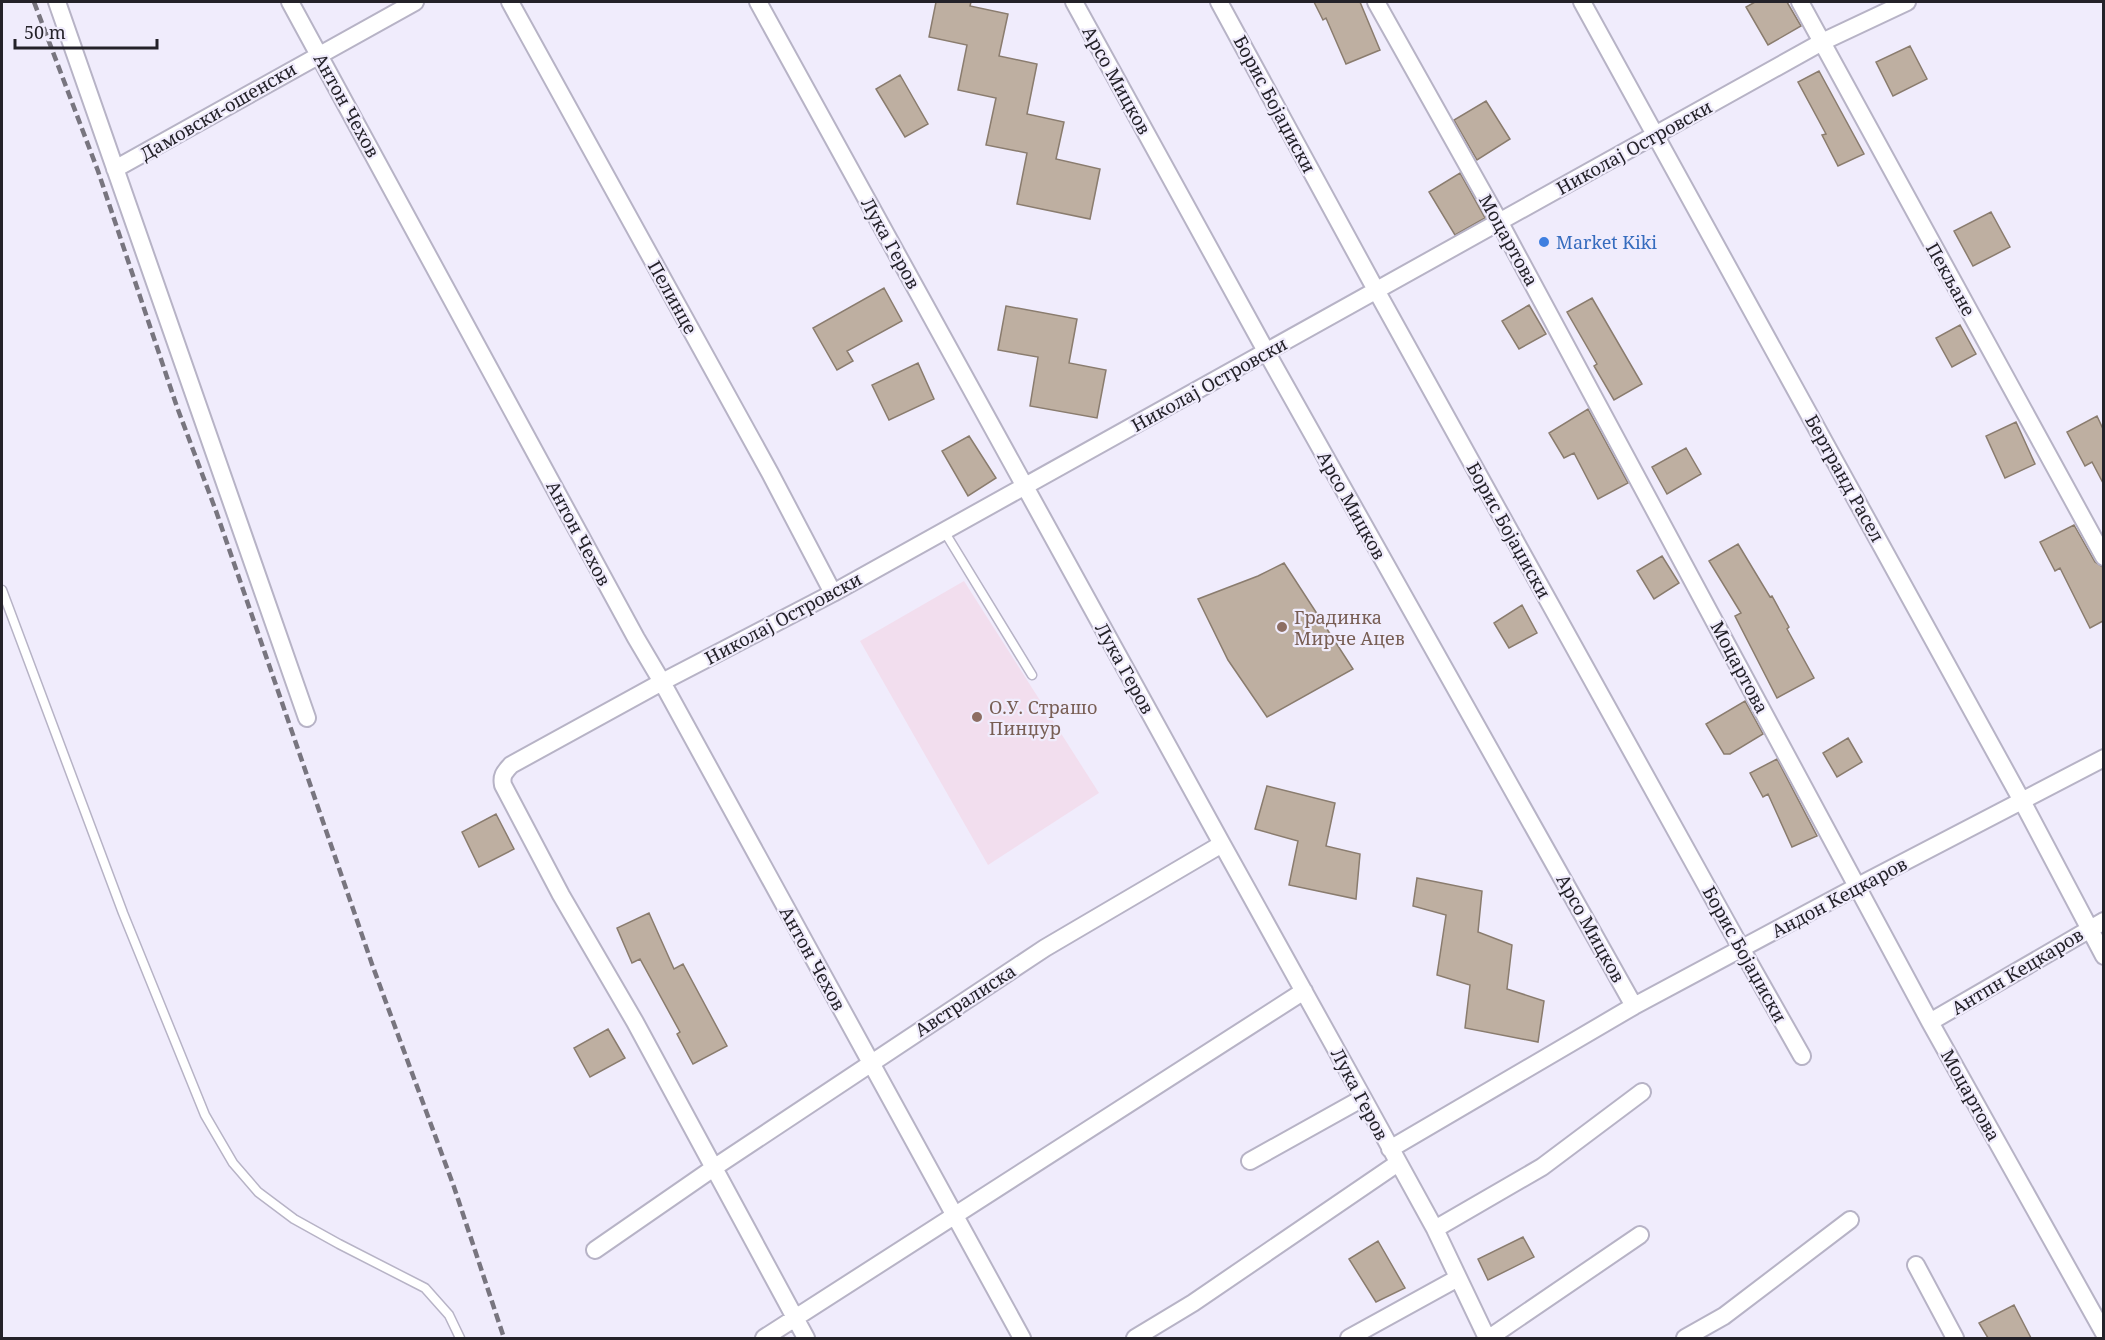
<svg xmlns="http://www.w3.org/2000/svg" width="2105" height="1340" font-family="'Noto Serif',serif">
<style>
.education{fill:#f2deee}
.building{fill:#beafa1;stroke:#8a7c6e;stroke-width:1.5}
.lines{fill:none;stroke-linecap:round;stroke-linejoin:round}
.service-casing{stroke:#b7b3c6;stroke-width:11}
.minor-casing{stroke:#b7b3c6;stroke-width:20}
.service{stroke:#fff;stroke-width:8}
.minor{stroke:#fff;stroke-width:16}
.rail{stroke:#78757f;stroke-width:4.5;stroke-dasharray:9 4.5;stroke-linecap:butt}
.shop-dot{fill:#3f7fe0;stroke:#f0ecfc;stroke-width:2}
.education-dot{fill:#8d6e63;stroke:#f0ecfc;stroke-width:2}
.labels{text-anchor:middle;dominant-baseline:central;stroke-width:4.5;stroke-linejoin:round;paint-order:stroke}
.street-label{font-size:18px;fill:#242229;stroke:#f0ecfc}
.shop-label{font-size:18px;fill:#366cbe;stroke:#f0ecfc;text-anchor:start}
.education-label{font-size:18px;fill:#785e54;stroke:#f0ecfc;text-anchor:start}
</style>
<rect width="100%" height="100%" fill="#f0ecfc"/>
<path class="education" d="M964,581L1099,793L988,865L860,641Z"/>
<path class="building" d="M936,2H971L970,6L1008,14L999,56L1037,64L1027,114L1064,122L1056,159L1100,169L1090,219L1017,204L1027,153L986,145L996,98L958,90L967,45L929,37Z
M1314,2H1360L1380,50L1346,64L1326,18L1323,20Z
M1755,2H1787L1801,26L1768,45L1746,7Z
M1910,46L1927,79L1893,96L1876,62Z
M1819,71L1864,154L1838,166L1822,135L1826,134L1798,82Z
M900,75L928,124L905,137L876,89Z
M1486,101L1510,139L1477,160L1454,120Z
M1460,173L1485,218L1455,235L1429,192Z
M1991,212L2010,247L1973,266L1954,231Z
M884,288L902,321L847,351L853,361L837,370L813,328Z
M1592,298L1642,384L1614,400L1594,366L1597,364L1567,312Z
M1529,305L1546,334L1519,349L1502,321Z
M1006,306L1077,319L1069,363L1106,370L1097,418L1030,406L1038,357L998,350Z
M1960,325L1976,354L1952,367L1936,338Z
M918,363L934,399L889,420L872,385Z
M1588,409L1628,483L1598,499L1574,453L1564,458L1549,433Z
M2097,416L2103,429V483L2092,462L2085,466L2067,432Z
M2016,422L2035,464L2005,478L1986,436Z
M969,436L996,478L968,496L942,451Z
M1686,448L1701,474L1667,494L1652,467Z
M2074,525L2095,562L2103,567V621L2090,628L2060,568L2055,571L2040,542Z
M1738,544L1770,597L1772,596L1789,627L1787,629L1814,678L1777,698L1735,616L1741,613L1709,561Z
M1662,556L1679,583L1654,599L1637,571Z
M1284,563L1353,669L1267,717L1228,660L1198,599L1258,576Z
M1522,605L1537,633L1509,648L1494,623Z
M1745,701L1763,734L1730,754H1724L1706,724Z
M1848,738L1862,762L1837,777L1823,753Z
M1777,759L1817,836L1792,847L1768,794L1763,797L1750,773Z
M1267,786L1335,803L1326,846L1360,854L1356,899L1289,885L1298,841L1255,829Z
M496,814L514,849L479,867L462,832Z
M1417,878L1482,891L1478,932L1512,945L1507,989L1544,1001L1538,1042L1465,1028L1470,985L1437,975L1446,915L1413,906Z
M649,913L674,969L683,964L727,1046L693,1064L677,1034L680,1032L640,959L632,963L617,928Z
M608,1029L625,1058L590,1077L574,1048Z
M1523,1237L1534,1257L1488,1280L1478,1259Z
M1378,1241L1405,1288L1376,1302L1349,1259Z
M2014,1305L2031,1338H1988L1979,1323Z"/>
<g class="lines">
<g class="service-casing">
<path id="service" d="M944,531L1032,675
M2,590L123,913L205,1115L233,1163L258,1192L294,1219L339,1244L425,1288L449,1315L460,1338"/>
</g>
<g class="minor-casing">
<path id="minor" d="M57,2L307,718
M290,2L636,638L662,682L1022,1338
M510,2L770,473L833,593
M758,2L1222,844L1363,1098L1435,1229L1487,1338
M1074,2L1267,353L1634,1006
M1219,2L1376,290L1742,950L1802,1056
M1376,2L1500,223L1930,1022L2104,1333
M1582,2L2022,801L2104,956
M1800,2L2104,557
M115,169L415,2
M1930,1022L2104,921
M1390,1149L1634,1006L1858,886L2104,758
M1250,1161L1363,1098
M1435,1229L1542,1167L1642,1092
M595,1250L715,1167L1045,948L1222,844
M1916,1265L1955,1338
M764,1338L1304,991
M806,1338L635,1022L561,895L503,785C501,775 505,772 511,765L662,682L833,593L1822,42L1907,2
M1135,1338L1193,1303L1398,1163
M1349,1338L1458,1278
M1489,1338L1640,1235
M1685,1338L1724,1316L1850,1220"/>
</g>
<use href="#service" class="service"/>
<use href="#minor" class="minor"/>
<path class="rail" d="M34,2L98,171L177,407L216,511L373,967L454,1187L504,1338"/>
</g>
<circle class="shop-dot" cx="1544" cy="242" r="6"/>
<g class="education-dot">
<circle cx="1282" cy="627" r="6"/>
<circle cx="977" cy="717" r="6"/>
</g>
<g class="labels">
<g class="street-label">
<text transform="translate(1117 80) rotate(61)">Арсо Мицков</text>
<text transform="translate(1275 104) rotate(62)">Борис Бојаџиски</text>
<text transform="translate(347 105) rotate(61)">Антон Чехов</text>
<text transform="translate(218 111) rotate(-30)">Дамовски-ошенски</text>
<text transform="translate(1634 147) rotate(-29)">Николај Островски</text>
<text transform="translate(1509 240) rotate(61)">Моцартова</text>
<text transform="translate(891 243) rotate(61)">Лука Геров</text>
<text transform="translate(1951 279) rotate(61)">Пекљане</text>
<text transform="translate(673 297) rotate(61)">Пелинце</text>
<text transform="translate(1209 384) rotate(-29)">Николај Островски</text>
<text transform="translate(1845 478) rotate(61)">Бертранд Расел</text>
<text transform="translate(1352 505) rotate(61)">Арсо Мицков</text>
<text transform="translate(1509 530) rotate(61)">Борис Бојаџиски</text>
<text transform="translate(579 533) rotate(62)">Антон Чехов</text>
<text transform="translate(783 618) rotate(-28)">Николај Островски</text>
<text transform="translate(1740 667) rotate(62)">Моцартова</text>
<text transform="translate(1125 668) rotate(61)">Лука Геров</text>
<text transform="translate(1839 897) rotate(-28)">Андон Кецкаров</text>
<text transform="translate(1591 928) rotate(61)">Арсо Мицков</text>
<text transform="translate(1745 954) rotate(61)">Борис Бојаџиски</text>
<text transform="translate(813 958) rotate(61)">Антон Чехов</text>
<text transform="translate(2017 971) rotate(-31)">Антпн Кецкаров</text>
<text transform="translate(965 1000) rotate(-33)">Австралиска</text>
<text transform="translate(1360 1094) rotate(62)">Лука Геров</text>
<text transform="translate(1971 1095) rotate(61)">Моцартова</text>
</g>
<g class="shop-label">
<text x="1556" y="242">Market Kiki</text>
</g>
<g class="education-label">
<text x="1294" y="617">Градинка<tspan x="1294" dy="21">Мирче Ацев</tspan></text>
<text x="989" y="707">О.У. Страшо<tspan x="989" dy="21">Пинџур</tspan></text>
</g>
</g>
<rect width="2105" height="1340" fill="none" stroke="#242229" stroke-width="6"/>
<path d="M15 39v9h142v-9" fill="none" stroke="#242229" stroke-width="3"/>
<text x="24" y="39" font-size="18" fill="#242229" stroke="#f0ecfc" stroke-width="4.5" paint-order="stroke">50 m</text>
</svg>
